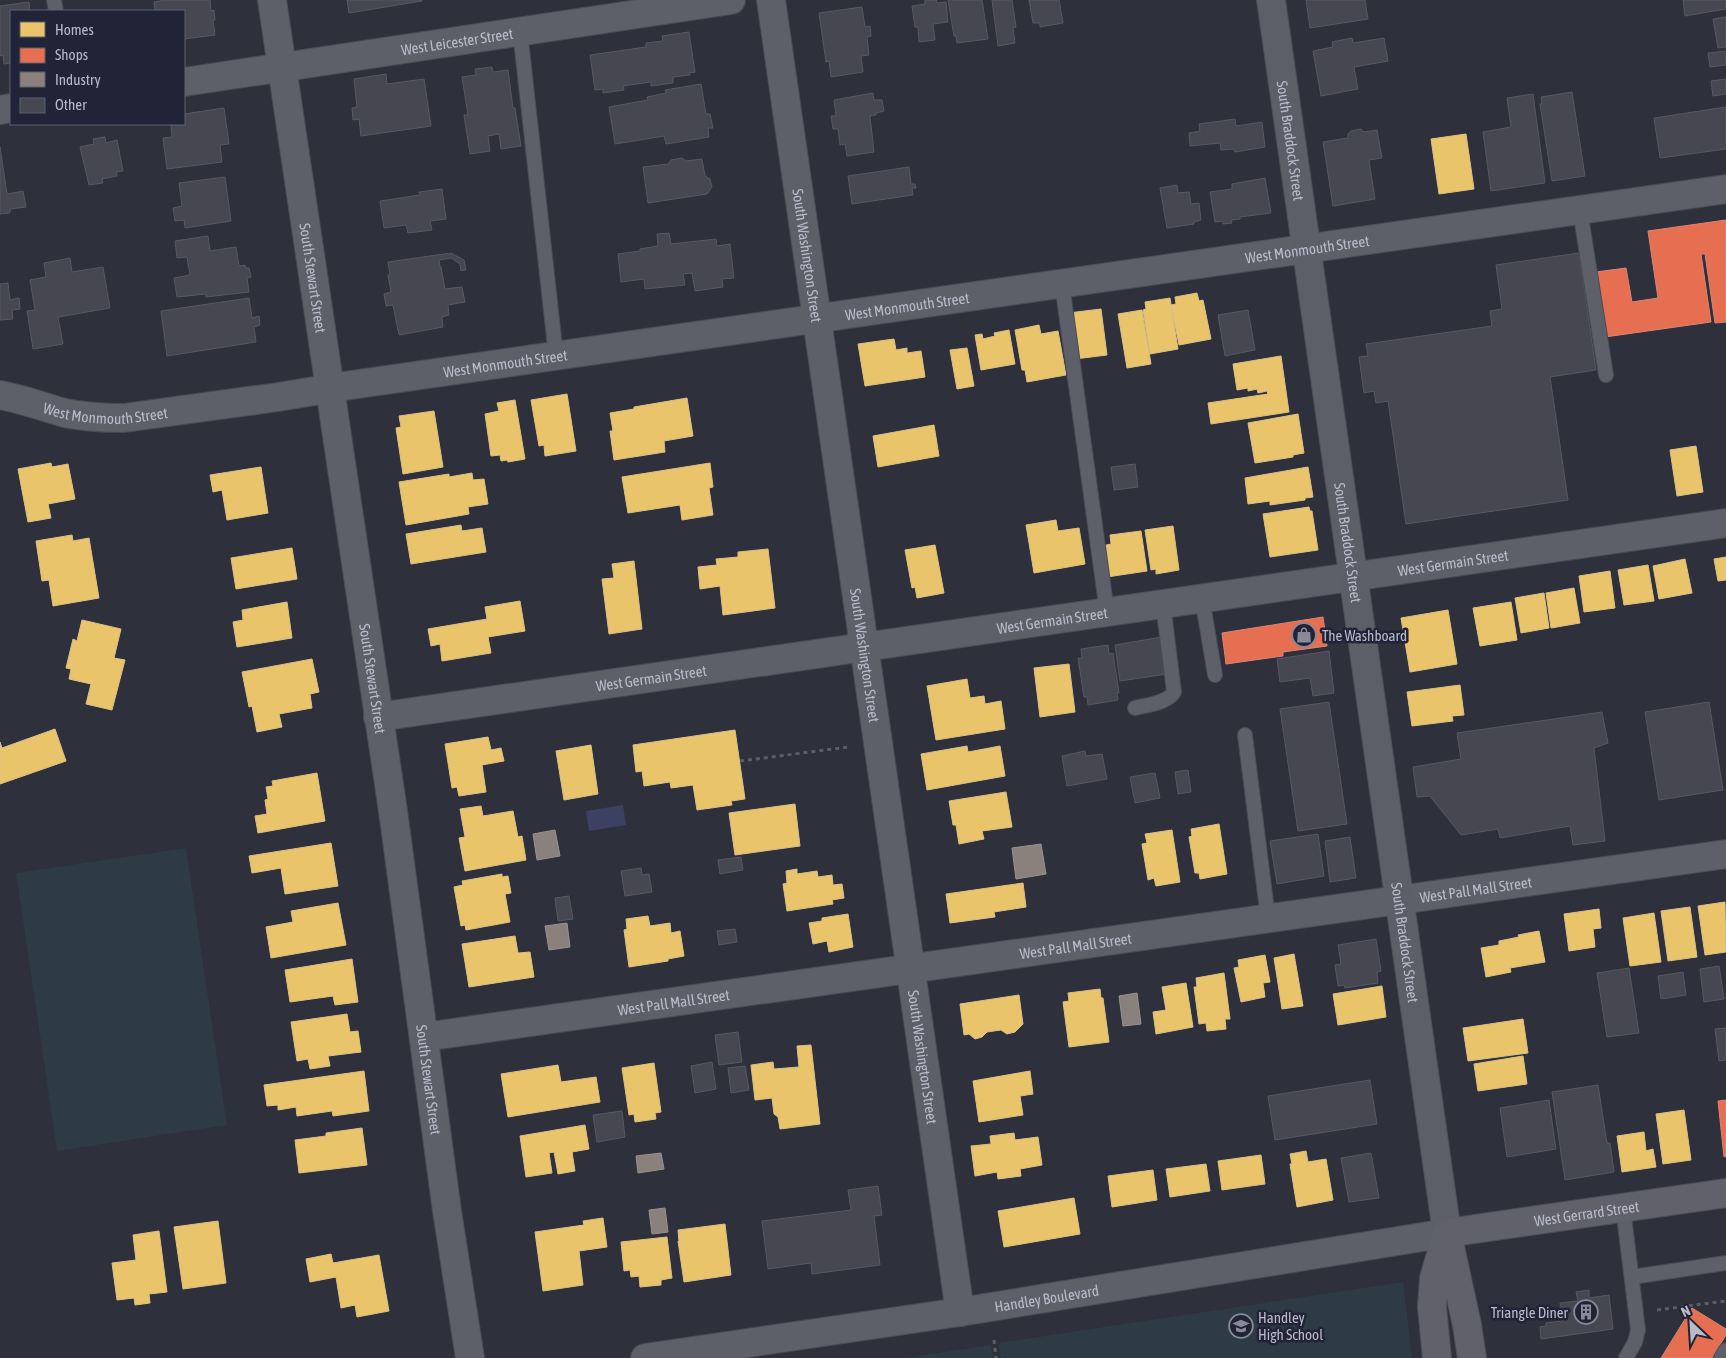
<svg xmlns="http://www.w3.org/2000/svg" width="1726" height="1358" font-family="'Asap Condensed',sans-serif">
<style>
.green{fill:#2e3a44}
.water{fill:#3c4063}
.homes{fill:#e9c46a;stroke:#dbc187}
.shops{fill:#e76f51;stroke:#d98676}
.industry{fill:#8a817c;stroke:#989294}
.building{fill:#464751;stroke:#565863}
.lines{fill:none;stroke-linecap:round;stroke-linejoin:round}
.service-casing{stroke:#4a4c54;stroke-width:16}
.minor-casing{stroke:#4a4c54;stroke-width:30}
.tertiary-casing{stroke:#4a4c54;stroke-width:30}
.secondary-casing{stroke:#4a4c54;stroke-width:30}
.primary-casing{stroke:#4c4d58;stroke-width:30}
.path{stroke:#5b5e66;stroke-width:3;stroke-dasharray:4 4;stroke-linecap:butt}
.service{stroke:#5e6069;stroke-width:14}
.minor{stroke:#5e6069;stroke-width:28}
.tertiary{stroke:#5e6069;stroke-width:28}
.secondary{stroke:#5c5e68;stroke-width:28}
.primary{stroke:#60616b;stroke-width:28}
.labels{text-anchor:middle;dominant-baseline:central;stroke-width:5;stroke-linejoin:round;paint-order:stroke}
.street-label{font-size:15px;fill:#b9bbcb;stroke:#212436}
.poi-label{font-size:15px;fill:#b9bbcb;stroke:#212436;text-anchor:start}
</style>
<rect width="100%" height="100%" fill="#2e303b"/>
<path class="green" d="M186,848L227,1125L57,1151L16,873Z
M1403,1282L1412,1358H1001L998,1343Z
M991,1345L993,1358H904Z"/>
<path class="water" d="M623,805L626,825L589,831L586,811Z"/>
<path class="homes" d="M1466,134L1474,189L1439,194L1431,139Z
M1197,293L1199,301L1203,300L1211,339L1179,345L1171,305L1176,304L1175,297Z
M1170,298L1178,349L1150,354L1143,310L1146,309L1145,302Z
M1101,309L1107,355L1075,359L1068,313Z
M1142,310L1151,364L1127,368L1118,314Z
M1039,325L1041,334L1058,331L1066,375L1027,382L1025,370H1022L1015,330Z
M1009,330L1015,364L981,370L975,335L982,334L983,339L995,336L994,333Z
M894,339L896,350L907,348V353L921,351L925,377L865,386L858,344Z
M967,348L974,386L957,389L950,350Z
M1281,356L1289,412L1211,424L1208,403L1268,394L1267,391L1258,393L1257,389L1248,391V388L1237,390L1233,364Z
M567,394L576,451L545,456L544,445L539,446L531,400Z
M687,398L693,436L664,441L665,452L614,460L610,431H613L610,413L634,409V407Z
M515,400L525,459L508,462L507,460L501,461L500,455L491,456L485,414L499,411L497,403Z
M434,411L443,467L403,474L396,428L401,427L399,416Z
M1298,414L1304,453L1293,455V457L1255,463L1248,423Z
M934,425L939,456L878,467L873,436Z
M1696,446L1703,492L1677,496L1670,450Z
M51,463L52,467L68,464L75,499L48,504L51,518L28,522L18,469Z
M710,463L713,487L709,488L713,515L682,520L680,505L628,513L622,477Z
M261,467L268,513L227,520L222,490L213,492L210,475Z
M1308,467L1313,497L1305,498V500L1270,505V501L1248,504L1245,478Z
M472,473L473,480L484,479L488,504L468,507L469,514L406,525L399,482L449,474V477Z
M1309,507L1310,511H1312L1318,550L1270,557L1263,514Z
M1056,520L1058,531L1079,528L1085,564L1034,573L1026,525Z
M461,525L462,531L482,528L486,552L411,564L406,534Z
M1173,526L1179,570L1156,574V569L1151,570L1145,530Z
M1141,531L1147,571L1107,577L1102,546L1111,544L1110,535Z
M72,535L73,541L89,538L99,598L53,606L49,580L42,581L36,541Z
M935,545L944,593L917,598L915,587L912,588L905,550Z
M292,548L297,579L236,589L231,558Z
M768,549L775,608L723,615L720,586L700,589L698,567L717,565L716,559L738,557V552Z
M1726,557V580L1718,581L1714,559Z
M1685,559L1692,593L1659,599L1653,566Z
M634,561L642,629L609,634L602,579L614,578L612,564Z
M1648,565L1654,601L1624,605L1618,570Z
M1610,571L1615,608L1584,612L1579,576Z
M1574,588L1580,623L1551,628L1546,593Z
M1544,593L1549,628L1521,633L1515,598Z
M520,601L525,631L488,637L491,653L442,661L440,644L431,646L428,629L487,619L485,607Z
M287,602L292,638L237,647L233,622L243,620L242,610Z
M1511,602L1517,640L1480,646L1473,608Z
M1448,610L1457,664L1410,672L1401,618Z
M82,620L121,629L114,658L125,660L112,710L86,704L91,684L69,679L71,669L66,668L73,639L77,641Z
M312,659L319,692L310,694L312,708L279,714L282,727L257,732L252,706L249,707L242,672Z
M1069,664L1075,712L1040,717L1034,668Z
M967,679L970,698L984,696L985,704L1001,701L1005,729L936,740L927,686Z
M1460,685L1464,715L1452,716L1453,721L1412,726L1407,692Z
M55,729L66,761L0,784V742L2,748Z
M735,730L745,799L731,801L732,805L697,810L693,785L671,788L670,782L644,786L642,771L636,772L633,745Z
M488,737L491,750L501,748L504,761L482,765L486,792L459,796L457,787L452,788L445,744Z
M591,745L598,794L564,800L556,751Z
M967,746L968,752L1000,746L1005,776L927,790L921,754Z
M317,773L325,821L258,833L255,816L267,814L265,800L268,799L266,787L273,786L272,781Z
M1006,792L1012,827L982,831L984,839L959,844L956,825H953L949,801Z
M795,804L800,846L735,855L729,813Z
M481,806L483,816L513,811L518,837L522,836L526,860L465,871L459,838L465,837L460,809Z
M1219,824L1227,874L1200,879L1199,873H1195L1189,837L1192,836L1191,829Z
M1172,830L1180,882L1156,886L1154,878L1148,880L1142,844L1147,843L1145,834Z
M331,843L338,886L285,894L281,868L252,873L249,856Z
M797,869V874L817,871L818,877L832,875L833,885L842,884L844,898L832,900L833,904L787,911L783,884L787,883L786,871Z
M502,874V877L508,876L511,893L505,894L510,922L466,930L465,925L461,926L454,887L463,885L462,881Z
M1023,883L1026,907L994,912L995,917L950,923L946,894Z
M1725,902L1726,952L1705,955L1698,906Z
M338,903L346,945L271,958L266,927L293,922L291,911Z
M1690,907L1697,957L1668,961L1661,911Z
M1599,909L1601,928L1593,929L1595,947L1569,951L1564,914Z
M1654,913L1661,962L1630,966L1623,918Z
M848,914L853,947L829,952L827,941L813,944L809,923L822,921V918Z
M648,916L650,926L670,923L671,933L680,931L684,956L668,959V961L629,967L624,930L627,929L626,919Z
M1539,931L1545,962L1510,968L1511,972L1486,977L1481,948L1499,945V941L1519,937L1518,935Z
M515,936L518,953L530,952L534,977L469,987L462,944Z
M1294,954L1303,1006L1282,1009L1274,958Z
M1265,955L1270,982L1263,983L1265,997L1241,1002L1234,968L1239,967L1238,960Z
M352,959L358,1002L335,1005L333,996L290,1002L285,970Z
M1224,973L1230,1019H1225L1226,1029L1207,1031L1206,1023L1199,1024L1194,987H1197L1196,978Z
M1186,983L1193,1027L1156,1034L1153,1012L1166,1010L1162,987Z
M1382,986L1386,1017L1338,1025L1333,994Z
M1100,989L1101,998H1103L1109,1042L1069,1047L1063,1002L1069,1001L1068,993Z
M1019,995L1023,1024L1015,1032L1007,1034L1001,1030L987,1032L982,1037L975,1039L969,1034L964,1035L960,1004Z
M347,1014L350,1032L358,1031L361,1052L328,1056L330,1066L310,1069L308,1059L297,1061L291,1022Z
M1523,1019L1528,1053L1468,1061L1463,1028Z
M811,1045L820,1124L780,1129L778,1117L774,1114L772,1098L755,1100L751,1065L773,1062L774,1069L799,1067L797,1046Z
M1523,1056L1527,1084L1478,1091L1474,1064Z
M654,1063L661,1112L655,1113L656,1119L635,1122L634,1114L629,1115L622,1068Z
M558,1065L561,1082L596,1077L600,1102L508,1117L501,1074Z
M364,1071L369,1111L333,1116L332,1111L297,1116L296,1107L278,1110V1105L267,1106L264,1085Z
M1030,1071L1033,1094L1020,1096L1023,1115L979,1122L973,1081Z
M1684,1110L1691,1160L1663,1164L1656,1114Z
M585,1125L589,1149L572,1152L575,1171L558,1174L554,1152L549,1153L552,1173L526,1177L520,1136Z
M362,1128L367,1165L299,1173L295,1140L326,1136V1133Z
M1644,1132L1646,1151L1653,1149L1656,1167L1622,1172L1617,1136Z
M1014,1133L1015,1140L1038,1137L1042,1165L1020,1169L1021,1176L998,1179L997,1172L975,1176L971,1146L991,1144L990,1136Z
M1306,1151L1308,1162L1326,1159L1333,1200L1297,1207L1290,1164H1292L1290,1154Z
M1261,1155L1265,1184L1222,1190L1218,1161Z
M1206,1164L1210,1191L1170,1197L1166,1169Z
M1153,1170L1157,1200L1112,1207L1108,1176Z
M1074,1198L1080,1234L1004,1247L998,1211Z
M603,1218L607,1247L579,1251L583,1285L543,1291L535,1232L584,1225L583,1221Z
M218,1221L226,1283L183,1289L174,1227Z
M725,1224L731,1275L684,1282L678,1241L679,1242L678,1230Z
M159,1231L167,1292L149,1294L150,1303L135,1305L134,1298L117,1300L112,1263L136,1260L133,1235Z
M667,1237L672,1278L661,1280V1285L640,1287L639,1276L631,1277L630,1270L624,1271L621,1242Z
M331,1254L333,1263L379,1255L389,1311L357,1317L355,1305L341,1308L336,1277L310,1282L306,1259Z"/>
<path class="shops" d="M1726,220V322L1715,323L1705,254H1701L1711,322L1605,337L1596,272L1626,268L1632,302L1658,298L1648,231Z
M1323,617L1327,646L1283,652V656L1226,664L1222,633Z
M1726,1100V1156L1724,1157L1718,1101Z
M1692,1308L1726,1329V1335L1712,1358H1661Z"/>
<path class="industry" d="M555,830L560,856L537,860L533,834Z
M1041,844L1046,874L1016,879L1012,848Z
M567,923L570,947L549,950L545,926Z
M1137,993L1141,1024L1123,1026L1119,996Z
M661,1153L664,1169L638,1173L636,1156Z
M665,1208L668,1232L652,1234L649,1210Z"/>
<path class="building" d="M166,0H210L211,11L214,10L215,20H213L215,35L184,39V11H155L154,2Z
M347,0H422V1L349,13Z
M925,0H936L937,3L946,2L948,22L933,24L935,40L919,42L918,27H915L912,6L925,4Z
M948,0H982L988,39L957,43L956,36H954Z
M992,0H1012L1016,27L1013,28L1015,43L998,46Z
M1029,0H1059L1063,23L1040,27V23H1033Z
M1306,0H1365L1368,19L1310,28Z
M1683,0H1726V9L1685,16Z
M29,2L30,11H11V63L4,64L3,55L0,56V6Z
M862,7L865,27L870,26L871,36L867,37L869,55L861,56L863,72L831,77L829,61L826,62L819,13Z
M1726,17V47L1718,48L1713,19Z
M689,32L695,72L689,73L690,75L673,77V83L651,86V82L623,86L624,90L603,93V89L595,90L590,55L646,47V43L663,41L662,36Z
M1352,38L1353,43L1384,38L1388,61L1354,67L1358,89L1321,96L1313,51L1333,47L1332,42Z
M1726,51V65L1710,67L1708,53Z
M492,67L493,72L508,70L513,108H515L521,146L501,149L499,134L488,136L490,151L470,154L464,115H468L462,77L476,75L475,69Z
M386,74L387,84L424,79L431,126L361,136L359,119L353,120L352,108L357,107L354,79Z
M1726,79V94L1713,96L1711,81Z
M701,84L706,114H710L713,128H708L709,137L666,144L664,136L615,144L609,107L648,100L647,97L666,93L665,90Z
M1572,92L1585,176L1552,181L1540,104H1542L1541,97Z
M873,93L874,100H882L884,111L876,113V115L870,116L874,152L847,156L845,144L840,145L838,129H833L831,116H836L834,100Z
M1533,94L1545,183L1491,191L1483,132L1511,127L1507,98Z
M1726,107V149L1660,158L1654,118Z
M224,108L229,144L220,145L222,162L167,169L163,138L172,137L171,124H184V114Z
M1235,119L1236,126L1262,122L1265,147L1235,152L1234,149L1221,150L1220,143L1190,146L1189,133L1200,131L1199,124Z
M1361,129L1364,132L1377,130L1382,158L1369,160L1375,199L1333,206L1323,142L1348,138V134L1351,131Z
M105,137L106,143L117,140L123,171L116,172L117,176L102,179L103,183L89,185L80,147L94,144L93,139Z
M0,147L7,194L23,191L26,207L10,209V213L0,214Z
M682,158L686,161L702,159L705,176L710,179L712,187L707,194L648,203L643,167L668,164L671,160Z
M909,167L911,184H915L916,188H912L913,195L852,204L848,176Z
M225,177L231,221L185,228L184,220L175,221L173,208L182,206L179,183Z
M1265,178L1271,213L1240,217V219L1231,220L1232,223L1223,224V221L1215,222L1210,192L1232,189V184Z
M1177,185L1178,193L1189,192L1191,204L1199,203L1201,220L1194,222V224L1167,228L1160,188Z
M442,189L446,219L430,221L432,230L408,233L406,225L384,228L380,201L420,195L419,192Z
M669,233L671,244L716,239L717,246L730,244L734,278L722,279L723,287L695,291L692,273L683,274L685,285L645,289L644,279L621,282L618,254L640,251V249L658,246L657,234Z
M208,236L210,251L236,247L239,266L245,265V268H249L251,277L247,278L249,292L206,297V294L177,297L174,278L190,275L187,257L177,258L175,241Z
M451,253L464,260L466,270L461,271L460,264L451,258L439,260L440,267H441L445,289L462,287L465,302L448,305L449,315L442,317L443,327L399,335L393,305L386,306L384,294L391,292L388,275H390L388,262Z
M1579,253L1596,370L1550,377L1568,500L1406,524L1388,401L1376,403L1374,391L1364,393L1359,357L1368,356L1366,344L1492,326L1490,311L1502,309L1496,265Z
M70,258L72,272L103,267L110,308L58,317L63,344L33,349L27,311L35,310L30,280L46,277L44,263Z
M8,283L10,300L19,298L20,309L12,310L13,319L0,320V284Z
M249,298L252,318L259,316L260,325L254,327L256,342L167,356L161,311Z
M1248,310L1255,350L1225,356L1218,315Z
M1135,464L1138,487L1114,490L1111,467Z
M1162,637L1167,674L1120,681L1115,645Z
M1108,645L1109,654L1113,653L1119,693H1117L1118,700L1088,705L1087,697H1084L1078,658H1082L1081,649Z
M1329,651L1334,693L1313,696L1310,678L1280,682L1277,659Z
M1329,702L1347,824L1298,831L1280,709Z
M1709,702L1723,790L1659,800L1645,712Z
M1602,712L1608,743L1594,748L1605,841L1573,845L1570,826L1500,838L1498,829L1461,835L1430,796L1417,797L1413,767L1461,759L1457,733Z
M1085,751L1086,756L1102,754L1107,779L1067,786L1062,756Z
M1188,770L1191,792L1178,794L1175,772Z
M1155,773L1160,798L1135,803L1130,777Z
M1318,834L1324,876L1277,884L1270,841Z
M1350,837L1356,878L1330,882L1325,841Z
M741,857L743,870L720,874L718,860Z
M641,868L642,875L649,874L652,892L625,896L621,871Z
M569,896L573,919L558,921L555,898Z
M735,929L737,942L719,945L717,931Z
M1376,939L1381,971L1377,972L1378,983L1345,988L1344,985L1338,986L1335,965L1341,964L1338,945Z
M1719,966L1724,999L1704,1002L1700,969Z
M1629,968L1639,1033L1607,1037L1597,973Z
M1683,972L1686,995L1661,999L1658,976Z
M1726,1028V1060L1719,1061L1715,1029Z
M738,1032L742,1062L719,1065L715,1035Z
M712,1062L716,1089L695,1093L691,1066Z
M745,1066L749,1090L731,1093L728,1068Z
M1370,1080L1377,1124L1275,1140L1268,1096Z
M1598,1085L1607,1143H1610L1614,1172L1565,1180L1552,1092Z
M1549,1100L1556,1149L1507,1157L1500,1108Z
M622,1111L625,1137L597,1142L593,1115Z
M1371,1153L1379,1198L1349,1202L1341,1158Z
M878,1186L882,1215L874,1216L880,1265L812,1274L811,1263L768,1269L762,1221L851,1210L848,1190Z
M1589,1290V1298L1609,1295L1613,1329L1541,1339L1540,1327L1546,1326V1323L1562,1321L1560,1303L1578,1301L1576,1292Z"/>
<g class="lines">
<g class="service-casing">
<path id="service" d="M54,0L56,11
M520,31L556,356
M1580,210L1606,375
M1062,284L1107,612
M1202,598L1215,675
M1135,708C1146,705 1168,703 1174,692L1163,604
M1245,735L1268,918
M1623,1208L1638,1330L1635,1342L1626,1358
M1632,1277L1726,1263
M1721,1358L1726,1350"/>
</g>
<g class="minor-casing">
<g id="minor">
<path id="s1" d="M184,82L731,0"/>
<path d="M0,110L11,108"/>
<path id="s2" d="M0,395C22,399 43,407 65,413C84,417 105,418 124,418L278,397L351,385L1726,189"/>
<path id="s3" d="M378,717L1726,523"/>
<path id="s4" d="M424,1037L1726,854"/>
</g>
</g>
<g class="tertiary-casing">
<g id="tertiary">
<path id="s5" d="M272,0L393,811L447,1211L470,1358"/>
<path id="s6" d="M771,0L960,1312"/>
<path id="s7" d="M645,1358L960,1312L1447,1233"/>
</g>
</g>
<g class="secondary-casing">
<g id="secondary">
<path id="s8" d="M1271,0L1447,1233"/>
</g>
</g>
<g class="primary-casing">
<g id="primary">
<path id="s9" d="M1447,1233L1726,1193"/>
<path d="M1447,1233L1467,1325L1472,1358"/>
<path d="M1437,1358L1432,1307L1434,1278L1447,1235"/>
</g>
</g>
<path class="path" d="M740,761L849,747
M1657,1310L1726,1301
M994,1340L996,1358"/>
<use href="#service" class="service"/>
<use href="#minor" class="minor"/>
<use href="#tertiary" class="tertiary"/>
<use href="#secondary" class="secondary"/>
<use href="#primary" class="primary"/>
</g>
<defs>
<g id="shop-ring" transform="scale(1.25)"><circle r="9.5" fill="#212436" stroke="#888a99" stroke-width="1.5"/><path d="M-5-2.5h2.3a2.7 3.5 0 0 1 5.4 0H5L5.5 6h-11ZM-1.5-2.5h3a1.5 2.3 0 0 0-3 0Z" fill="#888a99"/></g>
<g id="building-ring" transform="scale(1.25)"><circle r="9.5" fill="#212436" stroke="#888a99" stroke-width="1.5"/><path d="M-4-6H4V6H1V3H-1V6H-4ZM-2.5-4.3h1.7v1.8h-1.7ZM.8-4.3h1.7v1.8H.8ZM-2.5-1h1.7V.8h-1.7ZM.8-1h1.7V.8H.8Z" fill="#888a99"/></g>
<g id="school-ring" transform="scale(1.25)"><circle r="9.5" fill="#212436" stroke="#888a99" stroke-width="1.5"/><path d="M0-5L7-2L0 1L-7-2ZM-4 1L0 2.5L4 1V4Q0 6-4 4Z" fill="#888a99"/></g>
</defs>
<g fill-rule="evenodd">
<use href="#shop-ring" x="1304" y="635"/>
<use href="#building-ring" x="1586" y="1312"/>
<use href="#school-ring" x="1241" y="1326"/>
</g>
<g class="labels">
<g class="street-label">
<text stroke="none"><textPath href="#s1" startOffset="276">West Leicester Street</textPath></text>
<text stroke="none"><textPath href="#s8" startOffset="142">South Braddock Street</textPath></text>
<text stroke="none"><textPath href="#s2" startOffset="1322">West Monmouth Street</textPath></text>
<text stroke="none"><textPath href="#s6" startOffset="258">South Washington Street</textPath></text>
<text stroke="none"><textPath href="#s5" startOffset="281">South Stewart Street</textPath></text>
<text stroke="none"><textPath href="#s2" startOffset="918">West Monmouth Street</textPath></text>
<text stroke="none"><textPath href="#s2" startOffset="512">West Monmouth Street</textPath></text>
<text stroke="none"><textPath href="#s2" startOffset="108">West Monmouth Street</textPath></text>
<text stroke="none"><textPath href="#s8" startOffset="548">South Braddock Street</textPath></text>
<text stroke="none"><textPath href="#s3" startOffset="1086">West Germain Street</textPath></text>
<text stroke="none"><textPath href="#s3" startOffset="681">West Germain Street</textPath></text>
<text stroke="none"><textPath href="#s6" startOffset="662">South Washington Street</textPath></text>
<text stroke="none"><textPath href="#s3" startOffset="276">West Germain Street</textPath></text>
<text stroke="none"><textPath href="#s5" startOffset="686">South Stewart Street</textPath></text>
<text stroke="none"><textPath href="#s4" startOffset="1062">West Pall Mall Street</textPath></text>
<text stroke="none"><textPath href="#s8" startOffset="952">South Braddock Street</textPath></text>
<text stroke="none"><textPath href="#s4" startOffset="658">West Pall Mall Street</textPath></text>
<text stroke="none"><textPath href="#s4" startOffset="252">West Pall Mall Street</textPath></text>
<text stroke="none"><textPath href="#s6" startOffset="1068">South Washington Street</textPath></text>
<text stroke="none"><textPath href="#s5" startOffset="1091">South Stewart Street</textPath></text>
<text stroke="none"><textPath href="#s9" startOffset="141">West Gerrard Street</textPath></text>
<text stroke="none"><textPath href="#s7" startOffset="406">Handley Boulevard</textPath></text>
</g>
<g class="poi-label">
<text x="1322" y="635">The Washboard</text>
<text x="1568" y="1312" text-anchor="end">Triangle Diner</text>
<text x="1258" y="1317">Handley<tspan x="1258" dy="17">High School</tspan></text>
</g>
</g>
<rect x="10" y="10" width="175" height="115" fill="#212436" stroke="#5e6072"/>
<rect x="20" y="22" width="25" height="15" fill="#e9c46a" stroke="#5e6072"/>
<text x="55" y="35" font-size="15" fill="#b9bbcb">Homes</text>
<rect x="20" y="48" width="25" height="15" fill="#e76f51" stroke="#5e6072"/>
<text x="55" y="60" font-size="15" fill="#b9bbcb">Shops</text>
<rect x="20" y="72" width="25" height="15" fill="#8a817c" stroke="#5e6072"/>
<text x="55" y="85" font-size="15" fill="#b9bbcb">Industry</text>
<rect x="20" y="98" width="25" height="15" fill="#464751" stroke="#5e6072"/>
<text x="55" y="110" font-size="15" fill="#b9bbcb">Other</text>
<g transform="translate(1691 1323) rotate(335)" stroke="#212436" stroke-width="4" paint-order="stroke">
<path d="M0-4L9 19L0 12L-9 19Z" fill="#b9bbcb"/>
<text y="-8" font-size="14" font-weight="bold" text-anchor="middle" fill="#b9bbcb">N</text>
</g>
</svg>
